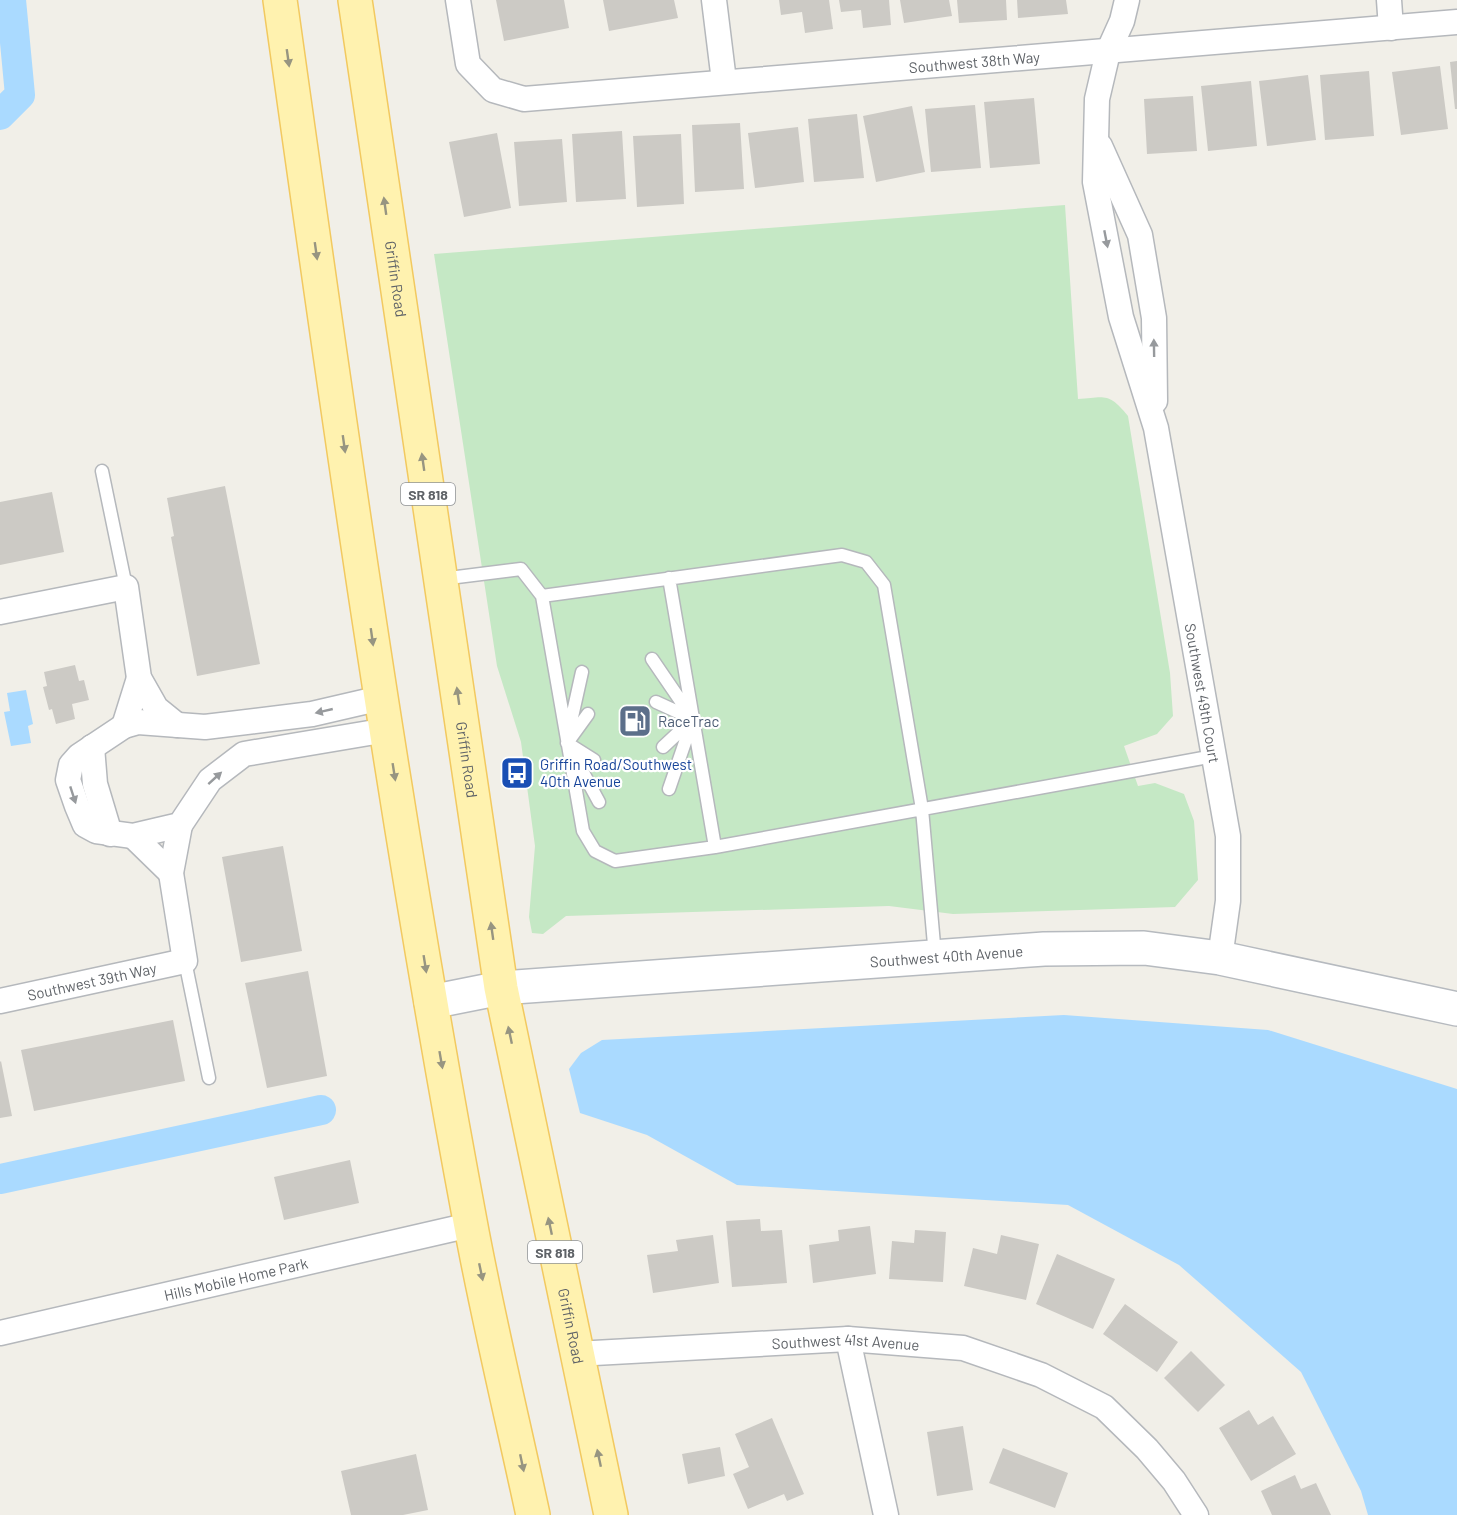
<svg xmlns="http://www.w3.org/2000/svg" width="1457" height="1515" font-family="Barlow,sans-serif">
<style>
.green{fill:#c5e8c5}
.water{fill:#aadaff}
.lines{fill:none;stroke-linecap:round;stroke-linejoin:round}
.canal{stroke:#aadaff;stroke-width:30}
.building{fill:#cccac5}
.lane-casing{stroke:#b5b8bc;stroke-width:15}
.street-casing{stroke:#b5b8bc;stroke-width:27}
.secondary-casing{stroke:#b6babf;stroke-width:36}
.primary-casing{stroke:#f2c960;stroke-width:36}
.lane{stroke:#fff;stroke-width:12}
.street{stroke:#fff;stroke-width:24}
.secondary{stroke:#fff;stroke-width:33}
.primary{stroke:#fff2af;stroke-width:33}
.oneway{fill:#979581}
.oneway2{fill:#979a9d}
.labels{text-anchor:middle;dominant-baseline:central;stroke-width:4.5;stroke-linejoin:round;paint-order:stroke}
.shield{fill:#fff;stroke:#8f9295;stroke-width:1.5}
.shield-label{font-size:14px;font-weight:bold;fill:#5f6368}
.street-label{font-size:15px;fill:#5f6368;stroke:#fff}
.service-label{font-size:15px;fill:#4e5e75;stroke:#fff;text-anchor:start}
.transit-label{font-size:15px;fill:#164399;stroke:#fff;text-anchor:start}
</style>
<rect width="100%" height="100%" fill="#f1efe8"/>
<path class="green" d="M1065,205L1078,399C1105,397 1109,392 1128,416L1170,673L1173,716L1157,734L1124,746L1138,786L1155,783L1184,794L1194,821L1198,880L1175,907L953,914L889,906L566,916L543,934L532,933L529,917L535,846L521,742L497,666L434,254Z"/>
<path class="water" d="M26,690L33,724L28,726L31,743L11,746L4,712L10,711L7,693Z
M1064,1015L1268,1030L1457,1089V1515H1368L1361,1491L1301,1372L1179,1265L1068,1205L737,1185L647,1135L580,1113L569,1069L581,1053L602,1040Z"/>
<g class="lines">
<path class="canal" d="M0,115L20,95L11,0
M0,1179L321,1110"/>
</g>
<path class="building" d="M496,0H564L569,28L504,41Z
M603,0H674L678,18L609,31Z
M779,0H829L833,29L805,33L802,12L781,15Z
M839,0H889L891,25L863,28L861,10L841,12Z
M900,0H949L952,16L904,23Z
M957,0H1006L1007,20L959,23Z
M1017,0H1066L1068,14L1018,18Z
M1457,61V109H1455L1450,62Z
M1440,66L1448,129L1401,135L1392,72Z
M1369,71L1374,136L1325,140L1320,75Z
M1308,75L1316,140L1267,146L1259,81Z
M1251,81L1257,146L1208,151L1201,86Z
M1193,96L1197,151L1147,154L1144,99Z
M1034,98L1040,164L990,168L984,102Z
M975,105L981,168L931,172L925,109Z
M912,106L925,172L876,182L863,116Z
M857,114L864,178L814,182L808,119Z
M740,123L744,189L695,192L692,125Z
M798,127L804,182L755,188L748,133Z
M622,131L626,199L576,202L572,134Z
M497,133L511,208L464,217L449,142Z
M681,134L684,204L637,207L633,136Z
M562,139L567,202L519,206L514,142Z
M225,486L260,664L197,676L171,537L174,536L167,498Z
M52,492L64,552L0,565V502Z
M75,665L79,681L84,680L89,700L72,704L75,719L56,724L52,709L49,710L43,687L47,686L44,672Z
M283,846L302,951L241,962L222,857Z
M308,971L327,1076L267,1088L245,983Z
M173,1020L185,1081L34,1111L21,1050Z
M1,1061L12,1116L0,1118V1062Z
M350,1160L359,1203L284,1220L274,1177Z
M760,1219L761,1231L782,1230L787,1283L732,1287L726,1221Z
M870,1226L876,1274L813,1283L809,1245L839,1241L838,1230Z
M915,1230L946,1232L943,1282L889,1279L892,1241L914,1243Z
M713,1235L719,1283L653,1293L647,1255L678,1251L676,1240Z
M1001,1235L1039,1244L1026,1300L964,1286L973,1248L997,1254Z
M1057,1254L1115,1279L1093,1329L1036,1304Z
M1125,1304L1178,1342L1157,1372L1103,1334Z
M1191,1351L1225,1385L1198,1412L1164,1378Z
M1249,1410L1258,1425L1273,1416L1296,1454L1251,1481L1219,1428Z
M772,1418L804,1494L787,1501L784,1494L748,1509L733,1474L749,1467L735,1434Z
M963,1426L973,1490L937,1496L927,1432Z
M720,1447L725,1476L688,1484L682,1454Z
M1003,1448L1068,1473L1055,1508L989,1483Z
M416,1454L428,1510L403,1515H351L341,1471Z
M1295,1475L1301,1489L1316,1483L1331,1515H1272L1261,1491Z"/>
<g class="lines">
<g class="lane-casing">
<path id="lane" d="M102,471L126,587
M669,578L715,847
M441,579L521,569L542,596
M652,659L693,719L669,789
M656,702L693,719L663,747
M588,714L567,743L594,760
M568,735L582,672
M573,754L599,802
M935,956L922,809L884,585L866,562L842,555L542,596L583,831L595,851L615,861L715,847L1214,756
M185,961L209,1078"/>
</g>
<g class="street-casing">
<g id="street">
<path id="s1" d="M458,0L468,64L493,90L524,99L1457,22"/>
<path d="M714,0L724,81"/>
<path id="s2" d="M1127,0L1122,21L1108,52L1097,99L1095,182L1121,317L1156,428L1228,836V901L1220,958"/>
<path d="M1389,0L1391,28"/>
<path d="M1100,146L1140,235L1154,318L1155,401"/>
<path d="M0,612L126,587L139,678L156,708L177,725"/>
<path d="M381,698L312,714L205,727L138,722L124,726L79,756L71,765L68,780L77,806L85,825L96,831L133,836L180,825L210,780L244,754L387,730"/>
<path d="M124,726L139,678"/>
<path d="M92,747L95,784L110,834"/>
<path d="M133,836L171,873"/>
<path id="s3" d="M0,1001L185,961L171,873L180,825"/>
<path id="s4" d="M0,1333L470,1225"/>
<path d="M848,1339L886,1515"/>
<path id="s5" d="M576,1354L848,1339L963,1348L1041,1375L1104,1407L1147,1449L1174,1481L1196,1515"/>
</g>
</g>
<g class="secondary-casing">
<g id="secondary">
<path id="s6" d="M431,1002L501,988L1044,949L1144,948L1220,958L1457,1009"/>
</g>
</g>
<g class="primary-casing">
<g id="primary">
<path d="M280,0C337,408 394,816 470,1221C488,1319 512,1417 533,1515"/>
<path id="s7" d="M355,0L501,988L611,1515"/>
</g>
</g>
<use href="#lane" class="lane"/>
<use href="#street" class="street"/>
<use href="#secondary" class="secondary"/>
<use href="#primary" class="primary"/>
</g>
<defs><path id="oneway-solid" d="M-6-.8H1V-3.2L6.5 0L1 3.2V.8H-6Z" transform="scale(1.5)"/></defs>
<g class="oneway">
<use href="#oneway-solid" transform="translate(288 58) rotate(82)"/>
<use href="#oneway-solid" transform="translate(385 206) rotate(-98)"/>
<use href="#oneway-solid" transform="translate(316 251) rotate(82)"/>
<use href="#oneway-solid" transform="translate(344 444) rotate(82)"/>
<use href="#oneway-solid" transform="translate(423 462) rotate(-98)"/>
<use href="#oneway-solid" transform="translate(372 637) rotate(82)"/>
<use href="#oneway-solid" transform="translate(458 696) rotate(-98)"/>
<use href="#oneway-solid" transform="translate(394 772) rotate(81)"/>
<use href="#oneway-solid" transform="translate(492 931) rotate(-98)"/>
<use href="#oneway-solid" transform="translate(425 964) rotate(81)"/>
<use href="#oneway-solid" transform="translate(510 1035) rotate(-102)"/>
<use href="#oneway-solid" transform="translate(441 1060) rotate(80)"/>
<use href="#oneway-solid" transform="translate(550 1226) rotate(-102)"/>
<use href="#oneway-solid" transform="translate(481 1272) rotate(78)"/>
<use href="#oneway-solid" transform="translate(599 1458) rotate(-102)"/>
<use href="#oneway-solid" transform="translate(522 1463) rotate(78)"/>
</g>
<g class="oneway2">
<use href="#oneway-solid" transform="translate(1106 239) rotate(79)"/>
<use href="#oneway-solid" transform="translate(1154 348) rotate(-91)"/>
<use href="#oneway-solid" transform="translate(324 711) rotate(167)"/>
<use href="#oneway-solid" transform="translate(215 778) rotate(-42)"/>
<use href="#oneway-solid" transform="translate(73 795) rotate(72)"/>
</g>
<defs>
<g id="fuel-square" transform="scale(1.725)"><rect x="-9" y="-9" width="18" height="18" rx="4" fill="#5c6f8a" stroke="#fff"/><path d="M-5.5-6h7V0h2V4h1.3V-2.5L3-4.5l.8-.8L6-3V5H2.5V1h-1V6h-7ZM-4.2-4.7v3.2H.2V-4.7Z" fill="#fff"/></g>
<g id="bus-square" transform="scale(1.725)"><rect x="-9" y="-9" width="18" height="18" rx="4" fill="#1a4fb4" stroke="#fff"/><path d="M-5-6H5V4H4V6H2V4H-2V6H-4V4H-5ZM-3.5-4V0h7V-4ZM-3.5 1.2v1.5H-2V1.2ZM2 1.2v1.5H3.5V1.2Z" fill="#fff"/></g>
</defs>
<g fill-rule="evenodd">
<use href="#fuel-square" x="635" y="721"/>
<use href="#bus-square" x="517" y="773"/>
</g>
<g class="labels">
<g class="shield">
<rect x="401" y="483" width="54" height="22" rx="4.5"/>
<rect x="528" y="1241" width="54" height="22" rx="4.5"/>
</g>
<g class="shield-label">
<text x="428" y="494">SR 818</text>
<text x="555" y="1252">SR 818</text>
</g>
<g class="street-label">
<text stroke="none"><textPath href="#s1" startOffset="585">Southwest 38th Way</textPath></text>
<text stroke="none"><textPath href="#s7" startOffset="282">Griffin Road</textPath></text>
<text stroke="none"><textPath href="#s2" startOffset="710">Southwest 49th Court</textPath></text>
<text stroke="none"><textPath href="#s7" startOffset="768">Griffin Road</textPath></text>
<text stroke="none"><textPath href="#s6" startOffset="518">Southwest 40th Avenue</textPath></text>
<text stroke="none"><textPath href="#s3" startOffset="94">Southwest 39th Way</textPath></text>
<text stroke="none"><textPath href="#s4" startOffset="242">Hills Mobile Home Park</textPath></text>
<text stroke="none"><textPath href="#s7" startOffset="1344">Griffin Road</textPath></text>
<text stroke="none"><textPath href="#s5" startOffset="270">Southwest 41st Avenue</textPath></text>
</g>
<g class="service-label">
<text x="658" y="721">RaceTrac</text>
</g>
<g class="transit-label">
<text x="540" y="764">Griffin Road/Southwest<tspan x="540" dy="17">40th Avenue</tspan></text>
</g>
</g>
</svg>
